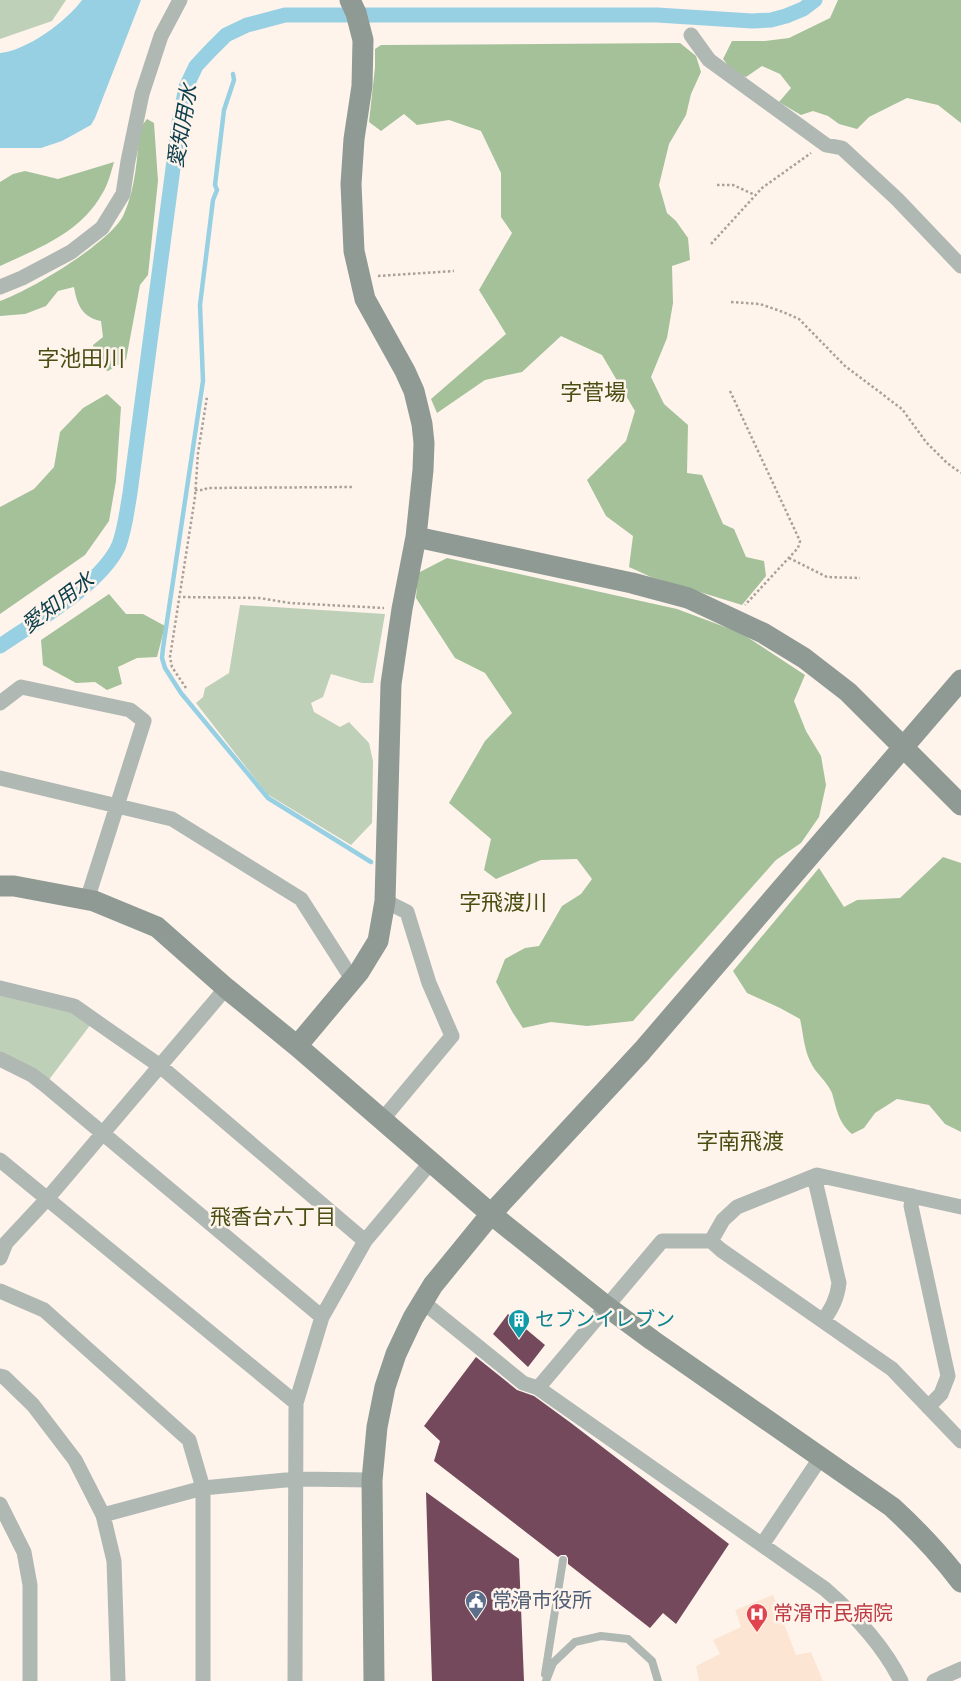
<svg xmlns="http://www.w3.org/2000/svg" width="961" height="1681" font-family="'Alegreya Sans','Noto Sans JP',sans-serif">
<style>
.built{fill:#fce6d3}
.green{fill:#bfd0b8}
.forest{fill:#a4c19a}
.water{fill:#98d0e3}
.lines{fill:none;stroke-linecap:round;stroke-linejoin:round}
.stream{stroke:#98d0e3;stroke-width:4.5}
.canal{stroke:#98d0e3;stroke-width:15}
.building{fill:#74495c}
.path{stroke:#a8a099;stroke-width:2.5;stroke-dasharray:2.5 2.5;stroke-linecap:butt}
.lane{stroke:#b0b8b3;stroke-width:8}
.street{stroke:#b0b8b3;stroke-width:15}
.secondary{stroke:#8e9a93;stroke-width:21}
.labels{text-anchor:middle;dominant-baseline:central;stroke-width:5;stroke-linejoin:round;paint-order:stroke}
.culture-label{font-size:20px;fill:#0d838f;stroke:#fef4ec;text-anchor:start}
.service-label{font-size:20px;fill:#4e5e75;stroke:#fef4ec;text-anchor:start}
.health-label{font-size:20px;fill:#be3a42;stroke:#fef4ec;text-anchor:start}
.water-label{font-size:21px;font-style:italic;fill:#0c3e4c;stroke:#fef4ec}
.neighbourhood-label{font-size:21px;fill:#494e13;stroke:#fef4ec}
.quarter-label{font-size:22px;fill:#494e13;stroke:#fef4ec}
</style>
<rect width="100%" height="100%" fill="#fef4ec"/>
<path class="built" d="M773,1595L796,1655L811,1652L823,1681H699L696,1666L720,1654L713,1640L741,1627L735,1610Z"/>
<path class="green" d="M0,0H66L52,21L0,39Z
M240,605L385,614L373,683H362L331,674L323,697L311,703L314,712L340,727L349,722L369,743L373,761L372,823L351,845L267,794L196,703L203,697L205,688L229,673Z
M0,988L94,1020L45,1085L0,1059Z"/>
<path class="forest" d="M838,0H961V123L938,105L907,98L869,117L857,129L839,124L828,116L813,111L801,115L779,102L791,88L780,74L762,66L746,77L734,73L723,59L732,41H765L789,38L830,18Z
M680,43L696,56L701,72L691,94L686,115L669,144L659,185L667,213L676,221L688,238L690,260L672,266L673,303L667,338L651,377L664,404L688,425L687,473L702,475L723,524L734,529L746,557L764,561L766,576L742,605L651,577L629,567L633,536L606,516L587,480L626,441L635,411L602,355L561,336L522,372L485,380L437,413L431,399L506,334L479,290L512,233L501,217V173L481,131L449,120L417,125L404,114L381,131L369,122L375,67V49L381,45Z
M147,119L154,123L158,181L148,275L140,285L126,360L108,371L99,368L93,345L103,337L101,321C82,317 77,305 74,287L58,291L46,306L25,314L0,316V301C29,291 112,242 124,214C136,187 137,157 140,128Z
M114,162C111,172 108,185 102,194C80,233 39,248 0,266V182L13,174L25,171L58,179Z
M107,394L121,407L116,481L109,521L85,555L0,614V507L34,489L54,467L60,432L83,408Z
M447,558L677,609L741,633L805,675L794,701L806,731L821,756L826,785L819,817L801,843L776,860L633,1021L587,1026L551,1022L523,1028L513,1013L496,982L505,959L525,948L539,946L562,906L581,894L592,879L577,859L541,860L496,879L484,870L491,839L449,803L485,741L512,713L485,673L455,658L416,598L418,573Z
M109,594L126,614H143L165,626L157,657L137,658L118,667L122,684L107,690L95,682L76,683L43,665L41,640Z
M943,857L961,863V1132L945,1124L929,1105L897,1099L875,1113L864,1128L852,1134C838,1122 837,1110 832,1093C827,1081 815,1073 810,1061C804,1049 803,1032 800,1019L780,1008L747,993L733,971L819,868L844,907L857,900L900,898Z"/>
<path class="water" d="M82,0H141L95,118L91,125L62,141L41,148H0V53C26,51 67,21 82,0Z"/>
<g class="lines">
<path class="stream" d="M233,74L234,80L224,110L215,185L217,190L213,200L200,305L203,381L163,648L162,658L165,668L181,693L268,798L371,862"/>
<path class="canal" d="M0,646C35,622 102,584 119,545C125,529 127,510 130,493L179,123L186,87L196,66L210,51L226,35L247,25L285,15H657L752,21L771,20L786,16L803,9L815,0"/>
</g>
<path class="building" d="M508,1314L545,1345L528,1367L493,1334Z
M476,1357L517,1390L534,1396L571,1423L729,1544L676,1624L663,1613L650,1628L568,1564V1558L566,1555H561L558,1557L434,1461L440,1441L424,1426Z
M426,1492L519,1559L524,1681H432Z"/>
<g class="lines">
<path class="path" d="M717,185H733L755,195
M711,244L762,188L811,153
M378,276L454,271
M731,302L760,304L783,312L799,319L845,366L902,409L926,442L947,463L961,473
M730,391L800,541L798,548L745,605
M195,490H204L207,488L354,487
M789,558L827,577L860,578
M178,597L259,598L290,603L384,608
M186,688L172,667L170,657L195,497L198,453L207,397"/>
<path class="lane" d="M545,1674L563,1560
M546,1681L553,1663L575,1642L601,1636L628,1639L652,1661L658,1681"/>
<path class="street" d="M691,35L709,60L826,145L842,148L897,199L961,266
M0,287L22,278L71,252L102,228L123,194L128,161L142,94L161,36L180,0
M0,703L21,687L130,710L144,721L87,900
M0,778L172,819L301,899L347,971L355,977
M0,988L74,1006L94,1020L160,1066L365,1241
M0,1059L32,1075L45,1085L322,1317
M382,1120L452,1036L429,983L407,912L385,901
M0,1160L296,1403
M814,1176L839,1283C837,1299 832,1308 823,1321
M913,1196L911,1206L948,1376L941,1394L928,1407
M711,1241L721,1250L892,1369L961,1441
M0,1258L6,1243L47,1199L226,988
M0,1291L44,1310L189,1440L203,1488V1681
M423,1302L523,1383L538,1388
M0,1376L4,1377L33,1405L75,1460L103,1515L114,1561L118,1681
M0,1504L24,1552L30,1585V1681
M103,1515L203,1488L296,1479L372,1480
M762,1545L821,1457
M295,1681L296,1403L322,1317L365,1241L431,1162
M901,1681C883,1645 855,1615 825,1589L538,1388L662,1241H711L723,1220L737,1207L817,1175L961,1207
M934,1681L961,1669"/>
<path class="secondary" d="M416,537L632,583L688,598L763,633L804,658L848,692L961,805
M0,886H14L94,901L157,927L226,988L297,1046L491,1214L606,1306L652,1340L892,1507C917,1530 940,1554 961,1582
M297,1046L359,972L378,941L385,901L391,684L402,609L416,537L423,470L424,443L422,424L414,391L405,371L365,299L354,251L351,184L354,139L362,86L363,40L356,13L350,0
M374,1681L372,1480L377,1427L385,1387L396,1354L413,1318L433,1285L491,1214L642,1051L961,680"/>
</g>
<defs>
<g id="building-pin" transform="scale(1.125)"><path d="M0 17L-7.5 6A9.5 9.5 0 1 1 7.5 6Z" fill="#0f9aa8" stroke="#fef4ec"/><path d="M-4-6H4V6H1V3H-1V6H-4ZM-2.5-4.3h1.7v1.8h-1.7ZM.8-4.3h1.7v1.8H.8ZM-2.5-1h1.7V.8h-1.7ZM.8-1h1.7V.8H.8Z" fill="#fff"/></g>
<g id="civic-pin" transform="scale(1.125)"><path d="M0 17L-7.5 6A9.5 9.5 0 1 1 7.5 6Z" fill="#5c6f8a" stroke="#fef4ec"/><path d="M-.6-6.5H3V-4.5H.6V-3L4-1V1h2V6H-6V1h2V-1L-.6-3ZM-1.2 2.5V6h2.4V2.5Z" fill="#fff"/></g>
<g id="hospital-pin" transform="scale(1.125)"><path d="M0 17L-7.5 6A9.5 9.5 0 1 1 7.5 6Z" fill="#e0444e" stroke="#fef4ec"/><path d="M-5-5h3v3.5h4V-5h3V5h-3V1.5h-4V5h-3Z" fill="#fff"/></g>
</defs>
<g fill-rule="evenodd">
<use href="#building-pin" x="519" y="1320"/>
<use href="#civic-pin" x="476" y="1601"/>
<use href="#hospital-pin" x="757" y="1614"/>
</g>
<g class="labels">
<g class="culture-label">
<text x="535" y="1320">セブンイレブン</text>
</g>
<g class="service-label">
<text x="492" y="1601">常滑市役所</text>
</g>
<g class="health-label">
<text x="773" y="1614">常滑市民病院</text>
</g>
<g class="water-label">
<text transform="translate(183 126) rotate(-80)">愛知用水</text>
<text transform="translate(58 603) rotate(-37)">愛知用水</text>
</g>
<g class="neighbourhood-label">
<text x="273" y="1217">飛香台六丁目</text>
</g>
<g class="quarter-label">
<text x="81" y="359">字池田川</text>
<text x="593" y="393">字菅場</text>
<text x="503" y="903">字飛渡川</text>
<text x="740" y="1142">字南飛渡</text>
</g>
</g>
</svg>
